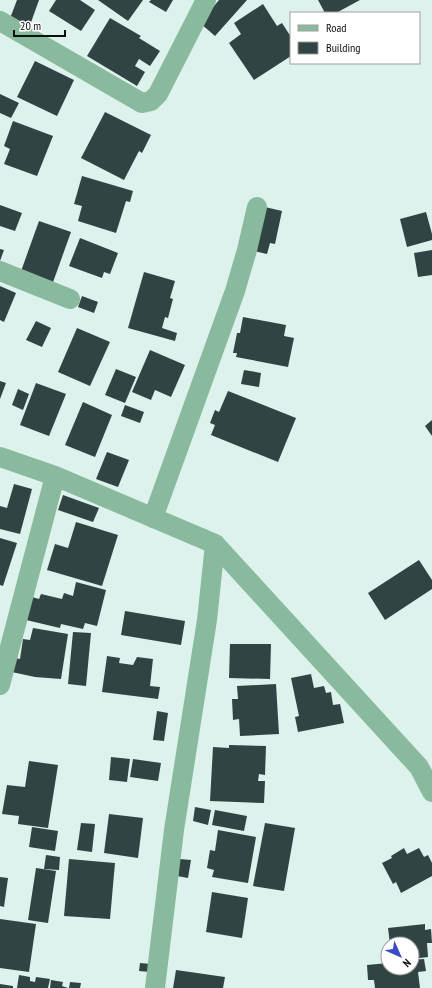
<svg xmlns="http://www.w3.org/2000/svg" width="432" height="988" font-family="'PT Sans Narrow',sans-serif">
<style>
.building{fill:#324343}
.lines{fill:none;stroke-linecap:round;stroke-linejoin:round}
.street{stroke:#8aba9e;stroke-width:20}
</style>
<rect width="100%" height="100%" fill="#ddf2ec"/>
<path class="building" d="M17,0H39L29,28L9,21Z
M56,0H80L95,10L81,31L49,11Z
M98,0H143L128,21Z
M151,0H173L166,12L149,2Z
M219,0H247L215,36L200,23Z
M318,0H360L336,13H325Z
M263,4L277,26L282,23L291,37V56L254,80L229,43L241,34L234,23Z
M110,18L141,36L139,38L160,51L150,66L139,59L135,66L145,72L137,86L87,56Z
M35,61L74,80L57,116L17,97Z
M0,94L19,103L11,118L0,113Z
M105,112L151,135L142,153L139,151L124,180L81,158Z
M13,121L53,136L37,176L4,164L10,149L4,146Z
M82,176L133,191L130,202L126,201L116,233L78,221L82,206L74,204Z
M0,205L22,213L15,231L0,226Z
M265,207L282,211L275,244L270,243L267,254L254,251Z
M426,212L432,234V240L407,247L400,219Z
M39,221L71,232L52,285L20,274Z
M80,238L118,253L110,274L104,272L102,278L69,266Z
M0,249L4,250L0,261Z
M432,250V275L418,277L414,253Z
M144,272L175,281L170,298L173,299L168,318L165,317L162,328L177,333L175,341L128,328Z
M0,286L16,293L4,322L0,320Z
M82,296L98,302L94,313L78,307Z
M243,317L286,325L284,336L294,338L288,367L236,357L237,353H233L237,333H240Z
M36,321L51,328L42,347L26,340Z
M77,328L110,342L90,386L58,372Z
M150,350L185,365L171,397L155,390L151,400L132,392Z
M116,369L136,377L125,403L105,395Z
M244,370L261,373L259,387L241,384Z
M0,381L6,383L0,399Z
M36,383L66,394L49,436L20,425Z
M18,389L29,394L23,410L12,405Z
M228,391L296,418L278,462L211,435L215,425L210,423L215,410L219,412Z
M83,402L112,415L95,457L65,445Z
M125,405L144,412L140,423L121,416Z
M432,420V436L425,426Z
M107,452L129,460L118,487L96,479Z
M14,484L32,489L20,534L0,529V506L7,508Z
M63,495L99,508L93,522L58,510Z
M76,522L118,535L102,586L47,570L55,544L68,548Z
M0,538L17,543L3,586L0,585Z
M419,560L432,580V589L385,620L368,593Z
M76,582L106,590L97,626L85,623L83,629L61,624L60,628L26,620L32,597L39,599L41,594L62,599L64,593L73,596Z
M125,611L185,621L181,645L121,635Z
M33,628L68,634L61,679L35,677L7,671L10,657L20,659L23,639L30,640Z
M73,632L91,633L86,686L68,684Z
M230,644H271L270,679L229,678Z
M107,656L120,658L119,663L133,665L137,657L153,659L150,686L160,687L158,699L102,692Z
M311,674L314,688L324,686L326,693L331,692L333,705L340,704L344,723L298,732L295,717L299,716L291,678Z
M276,684L279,734L240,736L239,719L233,720L232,699H238L237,686Z
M157,711L168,713L164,741L153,740Z
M229,745L266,746L265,775L259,774L258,781H265L264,803L210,801L213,747L229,748Z
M111,757L130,759L127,782L109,780Z
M133,759L161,763L158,781L130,777Z
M29,761L58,765L48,828L18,824L19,816L2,814L7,785L25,787Z
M195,807L211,810L208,825L193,821Z
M215,810L247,816L244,831L212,825Z
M109,814L143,818L138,858L104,853Z
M81,823L95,824L92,852L77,850Z
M265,823L295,828L284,891L253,886Z
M32,827L58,831L55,851L29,847Z
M218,830L256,837L248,883L212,877L214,870L207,868L210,850L215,851Z
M404,848L407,854L419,848L424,857L428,855L432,863V876L401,893L396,882L393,884L382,863L392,858L391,856Z
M46,855L60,857L59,870L44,869Z
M69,859L115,863L110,919L64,916Z
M180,859L191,860L188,878L177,876Z
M36,868L56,871L48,923L28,920Z
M0,877L8,878L4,907L0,906Z
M212,892L248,898L242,938L206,932Z
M0,919L36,924L29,972L0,968Z
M425,924V930L431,929L432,943H427L428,957L412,959V944H390L388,928Z
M424,959L426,971L418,972L420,988H375L374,980H368L367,965L388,963V968H412V960Z
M140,963L151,964L150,972L139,971Z
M176,970L225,977L223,988H173Z
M19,975L30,977V981L35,982L36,977L50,979L48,988H17Z
M51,980L63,982L62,986L68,988H50Z
M70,982L81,983L80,988H69Z
M0,984L13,986V988H0Z"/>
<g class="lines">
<path class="street" d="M0,21L142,103L151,101L158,94L206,0
M0,271L70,299
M0,457L55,476L215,544L207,620L174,830L155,988
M153,518L235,291L247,250L257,207
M215,544L419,767L432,792
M0,685L55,476"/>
</g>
<rect x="290" y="12" width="130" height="52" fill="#ffffff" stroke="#9d9f9f"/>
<rect x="298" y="25" width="20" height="6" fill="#8aba9e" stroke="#9d9f9f"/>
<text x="326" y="32" font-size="12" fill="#09100e">Road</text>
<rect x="298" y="42" width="20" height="12" fill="#324343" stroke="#9d9f9f"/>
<text x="326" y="52" font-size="12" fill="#09100e">Building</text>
<g transform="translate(400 956) rotate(135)"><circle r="19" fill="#ffffff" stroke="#9d9f9f"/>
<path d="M0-3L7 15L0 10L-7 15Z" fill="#3a4dc0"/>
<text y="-6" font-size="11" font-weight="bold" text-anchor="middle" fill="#09100e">N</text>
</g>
<path d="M14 30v6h51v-6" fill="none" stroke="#09100e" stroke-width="2"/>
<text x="20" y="30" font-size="12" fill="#09100e" stroke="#ffffff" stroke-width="3" paint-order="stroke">20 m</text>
</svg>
